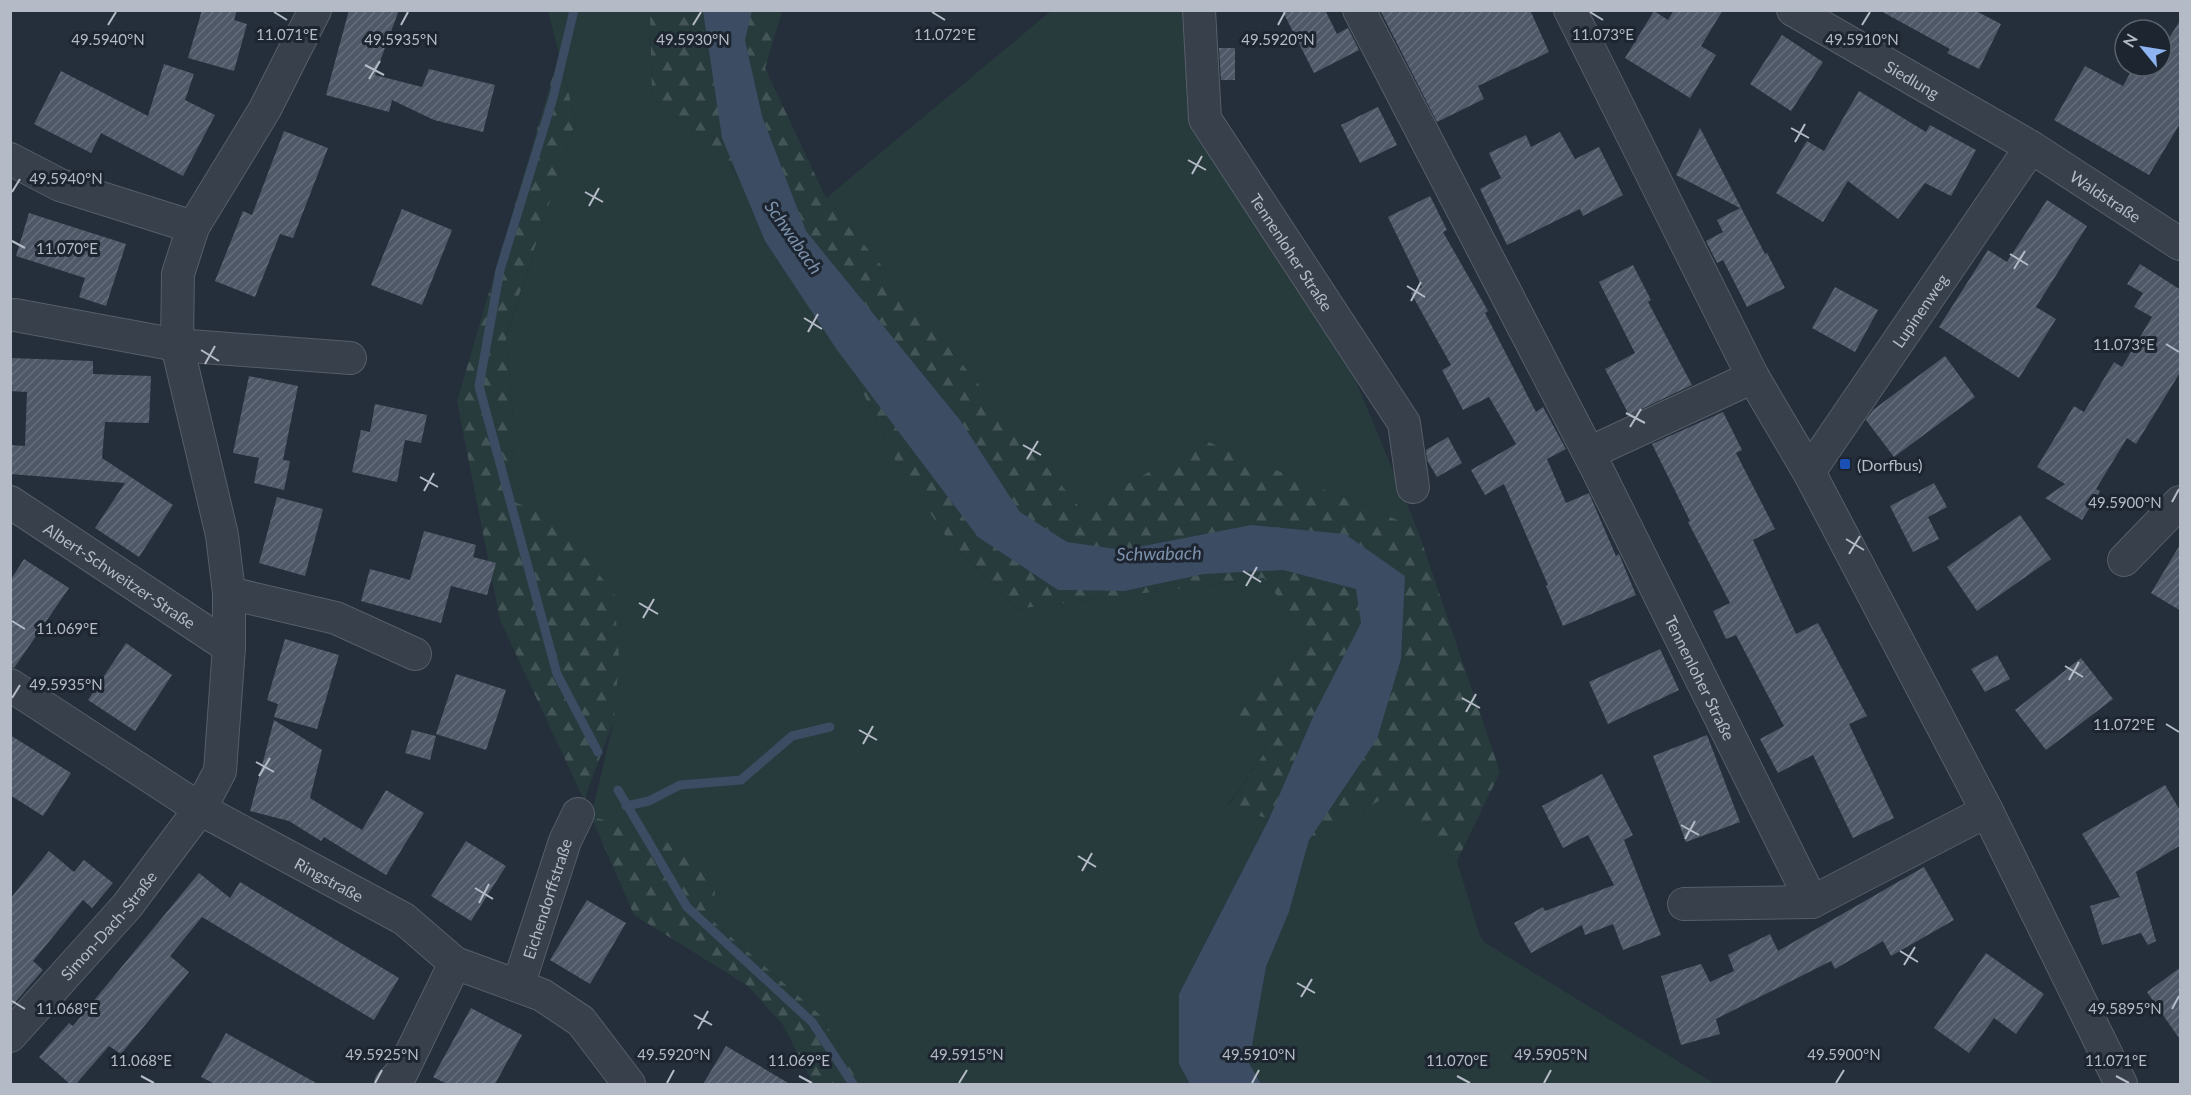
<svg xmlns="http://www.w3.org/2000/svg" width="2191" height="1095" font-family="Lato,sans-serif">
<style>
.grass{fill:#273a3c}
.forest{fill:url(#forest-firs)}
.water{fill:#3b4c63}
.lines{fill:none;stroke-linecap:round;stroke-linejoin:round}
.stream{stroke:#3b4c63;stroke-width:9}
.building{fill:url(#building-hatch)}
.minor-casing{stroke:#565e69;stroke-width:34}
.minor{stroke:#38404b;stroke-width:32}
.ticks{fill:none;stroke:#b4bbc7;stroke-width:2}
.transit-dot{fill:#1a4fb4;stroke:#1d2530;stroke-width:2}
.labels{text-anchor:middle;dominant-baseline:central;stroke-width:6;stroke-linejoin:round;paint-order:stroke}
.street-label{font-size:16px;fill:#b4bbc7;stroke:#1d2530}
.poi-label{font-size:16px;fill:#b4bbc7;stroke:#1d2530;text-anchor:start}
.water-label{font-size:18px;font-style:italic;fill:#7d92ac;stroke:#1d2530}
.ticks-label{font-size:15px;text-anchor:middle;fill:#b4bbc7;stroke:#1d2530;stroke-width:6;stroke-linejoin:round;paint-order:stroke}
</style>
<defs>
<pattern id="forest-firs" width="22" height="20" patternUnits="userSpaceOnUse" patternTransform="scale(1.5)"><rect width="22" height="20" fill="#273a3c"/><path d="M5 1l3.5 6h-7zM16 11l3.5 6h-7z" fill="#445557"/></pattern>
<pattern id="building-hatch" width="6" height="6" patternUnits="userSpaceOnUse" patternTransform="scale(1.5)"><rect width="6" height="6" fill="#4e5867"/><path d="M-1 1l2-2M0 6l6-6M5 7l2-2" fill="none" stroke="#656e7b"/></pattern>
</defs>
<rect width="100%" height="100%" fill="#252e3b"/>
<path class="grass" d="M548,11H655L650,17L652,98L724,155L829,321L896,462L947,538L1017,609L1264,578L1309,639L1290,662L1227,718L1268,748L1228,805L1269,819L1179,994V1063L1190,1084H864L820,1015L713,921L660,838L591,816L614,720L502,497L515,443L506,336L576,122Z
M1051,11H1192L1196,124L1345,355L1417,528L1206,441L1081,509L826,198Z
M1389,793L1457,861L1480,936L1484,942L1715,1084H1261L1249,1063L1266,967L1289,912L1309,840L1338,827Z"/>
<path class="forest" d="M655,10L782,11L765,68L826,198L1081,509L1206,441L1417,528L1500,772L1457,861L1389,794L1338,827L1309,840L1269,819L1228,806L1268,748L1227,718L1290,662L1309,639L1264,578L1017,609L947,538L896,462L829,321L724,155L652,98L650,16Z
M559,55L576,122L506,335L515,443L502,497L552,517L614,593L619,658L614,720L584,800L500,620L457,401Z
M591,816L660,838L716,874L713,921L820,1015L864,1084H813L783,1025L748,986L634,915Z"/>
<path class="water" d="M703,11H752L745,40L762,116L806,231L960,420L1020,512L1067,542L1123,550L1251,525L1345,534L1405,576L1401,659L1377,739L1309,840L1289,912L1266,967L1249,1063L1261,1084H1190L1179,1064V994L1269,819L1316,710L1361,623L1356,589L1283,570L1204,574L1124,591L1058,590L978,537L837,350L765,241L722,138Z"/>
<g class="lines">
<path class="stream" d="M574,10L553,98L500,270L479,386L557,674L598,752
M618,790L687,907L812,1022L853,1084
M626,806L649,801L680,785L741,780L792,736L830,727"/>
</g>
<path class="building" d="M202,10H237L234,20L247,24L234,71L188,58Z
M349,10H399L375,75L422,87L429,69L495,85L483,132L434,120L392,100L389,112L326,95Z
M1282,10H1325L1337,34L1348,28L1359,50L1314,73Z
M1380,10H1530L1549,52L1478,86L1484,99L1437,122Z
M1674,10H1723L1701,46L1716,55L1690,98L1625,58L1654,11L1668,20Z
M1879,10H1974L2001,24L1979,69L1947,53L1950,49Z
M2181,19V122L2149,175L2054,120L2085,66L2123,86L2134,66H2161V51Z
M1782,35L1823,62L1791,111L1750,84Z
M1219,48H1235V80H1221Z
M164,64L194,74L185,100L215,115L183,176L101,133L91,153L34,124L61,71L148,116Z
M1859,91L1926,132L1930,125L1976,150L1951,196L1925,183L1898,219L1848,181L1823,222L1776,193L1807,141L1824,151Z
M1378,107L1397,145L1360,163L1341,125Z
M1700,128L1765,254L1767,253L1785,288L1747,307L1723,260L1717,263L1706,241L1723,232L1717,220L1740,208L1676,175Z
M284,131L328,148L293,238L280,234L255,297L215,281L243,211L252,215Z
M1560,132L1575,159L1599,147L1623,195L1583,216L1580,209L1507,245L1480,189L1501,178L1489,153L1526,135L1531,147Z
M1430,196L1447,230L1443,232L1488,311L1485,313L1536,412L1543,407L1566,449L1547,459L1566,503L1589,493L1616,556L1619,554L1636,595L1563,626L1546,586L1548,585L1504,484L1485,495L1471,470L1516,444L1489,397L1463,410L1442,370L1451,365L1411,293L1422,287L1388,217Z
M2047,200L2087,226L2036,307L2056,319L2019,378L1939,327L1988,250L2007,262Z
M402,209L452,230L422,305L371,285Z
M29,213L126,244L106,306L79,297L85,278L16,256Z
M2140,264L2181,290V371L2136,444L2127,438L2096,489L2100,491L2082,520L2045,498L2065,484L2037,467L2074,406L2084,412L2114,362L2122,367L2152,317L2134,307L2143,293L2127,284Z
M1633,265L1651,300L1648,302L1692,385L1629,415L1605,369L1635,353L1599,282Z
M1835,287L1878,310L1855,352L1812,328Z
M1945,356L1975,397L1894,457L1866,420L1873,410Z
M10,358L93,361V374L151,376L149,423L105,422L102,458L173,505L139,557L95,528L125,483L10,474V445L25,446L27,392L10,391Z
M249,376L298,386L283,460L290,461L284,490L254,483L259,458L233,453Z
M375,404L427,415L421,443L405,440L397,482L352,472L361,430L370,432Z
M1723,412L1742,450L1736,453L1775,529L1753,540L1796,634L1818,623L1867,716L1849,724L1894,818L1853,838L1813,755L1778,773L1760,739L1784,726L1736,635L1726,639L1713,611L1730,603L1688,522L1690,521L1652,444Z
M1448,437L1462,463L1437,477L1427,460L1426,450Z
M1934,483L1947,507L1928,517L1939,539L1913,552L1890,506Z
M277,497L323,509L305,576L259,563Z
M2020,515L2051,559L1977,611L1947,567Z
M424,531L476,545L473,557L496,563L487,595L451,586L441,623L361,601L370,569L410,580Z
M2181,543V611L2151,593Z
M24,559L69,588L14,668L10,667V581Z
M285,639L339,655L317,729L274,717L278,704L267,700Z
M126,643L172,675L135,731L88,700Z
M1660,649L1679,690L1608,724L1589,682Z
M1997,655L2010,679L1985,692L1971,669Z
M2081,658L2113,699L2046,750L2015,710Z
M456,674L506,690L486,750L436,734Z
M274,720L322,750L310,798L362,830L386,790L424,813L386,875L324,837L321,841L289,821L250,811Z
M412,730L436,736L430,760L405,753Z
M10,735L71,773L43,816L10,795Z
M1707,735L1740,822L1686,842L1653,756Z
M1602,774L1633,835L1624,840L1661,935L1623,950L1613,924L1585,935L1582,925L1531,953L1514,923L1543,907L1545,911L1614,885L1588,835L1563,848L1542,806Z
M2165,785L2181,812V845L2136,872L2156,941L2148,945L2141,933L2102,945L2090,906L2120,897L2082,834Z
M466,841L506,866L471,921L431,896Z
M49,851L74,872L84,860L113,883L92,908L83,900L33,961L43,970L10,1008V899Z
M1924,867L1954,920L1891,956L1883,941L1835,969L1831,961L1716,1019L1720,1034L1681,1045L1661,976L1701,964L1710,982L1734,971L1728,955L1770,934L1778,951Z
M199,873L230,898L240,882L399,978L374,1020L202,917L170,956L189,972L121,1054L109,1046L76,1084H70L39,1057L69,1023L73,1026Z
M587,900L626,923L590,984L550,960Z
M1986,953L2044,994L2016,1034L1994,1018L1969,1053L1934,1028Z
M2181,967V1041L2147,992Z
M471,1008L522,1035L495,1084H447L433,1077Z
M226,1033L318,1084H215L201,1077Z
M726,1046L790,1084H703Z"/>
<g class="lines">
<g class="minor-casing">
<g id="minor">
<path id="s1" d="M1199,10L1205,119L1404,423L1413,487"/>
<path id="s2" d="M1359,10L1596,467L1812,902L1987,811"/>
<path d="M1570,10L1753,377L1809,472L1987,811L2121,1084"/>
<path id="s3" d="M1793,10L2031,147L2180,244"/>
<path d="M10,159L60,185L193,227"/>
<path d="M15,315L177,345L350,358"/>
<path d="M1589,453L1753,377"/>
<path id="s4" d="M1809,472L2031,147"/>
<path id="s5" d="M10,502L229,647"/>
<path d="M2124,560L2180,502"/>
<path d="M229,593L336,618L415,654"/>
<path id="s6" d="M10,685L200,809L404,919L455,963L542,995L581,1021L629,1084"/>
<path d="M1684,904L1812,902"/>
<path id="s7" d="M518,986L565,841L578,814"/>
<path id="s8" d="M10,1036L127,906L200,809L220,771L229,647V593L222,535L177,345L178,274L193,227L265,109L315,10"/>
<path d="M391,1084L402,1072L455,963"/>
</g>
</g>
<use href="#minor" class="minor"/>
</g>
<path class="ticks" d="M274,12L287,20M932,12L945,20M1590,12L1603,20M108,25L116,12M401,25L408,12M693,25L701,12M1278,25L1285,12M1862,25L1870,12M365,65L384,75M369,79L380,61M1791,128L1809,138M1795,142L1805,124M1188,160L1206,170M1192,174L1202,156M12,192L20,179M585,192L603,202M589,206L599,188M12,241L25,248M2010,254L2028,265M2014,269L2025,251M1407,286L1425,297M1411,301L1421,282M804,318L822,329M808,332L818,314M2166,344L2179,352M201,350L219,361M205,364L215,346M1626,413L1645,423M1630,427L1641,409M1023,445L1041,455M1027,459L1038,441M420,477L438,487M424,491L434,473M2172,502L2179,489M1846,539L1864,550M1849,554L1860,536M1243,571L1261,582M1246,586L1257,567M639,603L658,614M643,618L654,599M12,621L25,629M2065,666L2083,677M2069,680L2079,662M12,698L20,685M1462,698L1480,708M1466,712L1476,694M2166,724L2179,732M859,730L877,740M863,744L873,726M256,762L274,772M259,776L270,758M1681,825L1699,835M1685,839L1695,821M1078,856L1096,867M1082,871L1092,853M475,888L493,899M479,903L489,884M1900,951L1918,962M1904,965L1915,947M1297,983L1315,993M1301,997L1312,979M12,1001L25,1009M2172,1009L2179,996M694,1015L712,1025M698,1029L708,1011M141,1076L154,1083M799,1076L812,1083M1457,1076L1470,1083M2116,1076L2129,1083M375,1083L382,1070M667,1083L674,1070M959,1083L967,1070M1252,1083L1259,1070M1544,1083L1551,1070M1836,1083L1844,1070"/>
<rect class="transit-dot" x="1839" y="458" width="12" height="12" rx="3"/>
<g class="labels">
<g class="street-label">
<text stroke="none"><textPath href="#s3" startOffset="138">Siedlung</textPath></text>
<text stroke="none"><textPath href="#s3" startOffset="364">Waldstraße</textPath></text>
<text stroke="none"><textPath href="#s1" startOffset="268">Tennenloher Straße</textPath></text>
<text stroke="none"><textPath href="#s4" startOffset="196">Lupinenweg</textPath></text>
<text stroke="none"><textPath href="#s5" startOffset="132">Albert-Schweitzer-Straße</textPath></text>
<text stroke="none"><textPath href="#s2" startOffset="750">Tennenloher Straße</textPath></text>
<text stroke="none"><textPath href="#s6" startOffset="374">Ringstraße</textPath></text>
<text stroke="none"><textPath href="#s7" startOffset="92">Eichendorffstraße</textPath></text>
<text stroke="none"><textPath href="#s8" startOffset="148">Simon-Dach-Straße</textPath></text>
</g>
<g class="poi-label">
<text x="1857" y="464">(Dorfbus)</text>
</g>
<g class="water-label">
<text transform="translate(794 237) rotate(55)">Schwabach</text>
<text transform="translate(1159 553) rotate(-1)">Schwabach</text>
</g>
</g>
<g class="ticks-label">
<text x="287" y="40">11.071°E</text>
<text x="945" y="40">11.072°E</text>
<text x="1603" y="40">11.073°E</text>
<text x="108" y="45">49.5940°N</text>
<text x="401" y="45">49.5935°N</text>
<text x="693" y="45">49.5930°N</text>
<text x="1278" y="45">49.5920°N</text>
<text x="1862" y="45">49.5910°N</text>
<text x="66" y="184">49.5940°N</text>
<text x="67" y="254">11.070°E</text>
<text x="2124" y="350">11.073°E</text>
<text x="2125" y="508">49.5900°N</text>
<text x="67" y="634">11.069°E</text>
<text x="66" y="690">49.5935°N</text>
<text x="2124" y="730">11.072°E</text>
<text x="67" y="1014">11.068°E</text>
<text x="2125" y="1014">49.5895°N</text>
<text x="382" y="1060">49.5925°N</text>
<text x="674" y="1060">49.5920°N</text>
<text x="967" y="1060">49.5915°N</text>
<text x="1259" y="1060">49.5910°N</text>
<text x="1551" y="1060">49.5905°N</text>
<text x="1844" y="1060">49.5900°N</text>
<text x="141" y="1066">11.068°E</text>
<text x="799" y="1066">11.069°E</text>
<text x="1457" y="1066">11.070°E</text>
<text x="2116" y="1066">11.071°E</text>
</g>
<rect width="2191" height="1095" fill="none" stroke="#b4bbc7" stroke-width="24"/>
<g transform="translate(2143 48) rotate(300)"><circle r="28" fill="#1d2530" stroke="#59616c" stroke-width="1.5"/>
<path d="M0-4.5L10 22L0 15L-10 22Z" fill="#8eb5f1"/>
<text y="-9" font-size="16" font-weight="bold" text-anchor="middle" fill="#b4bbc7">N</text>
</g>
</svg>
